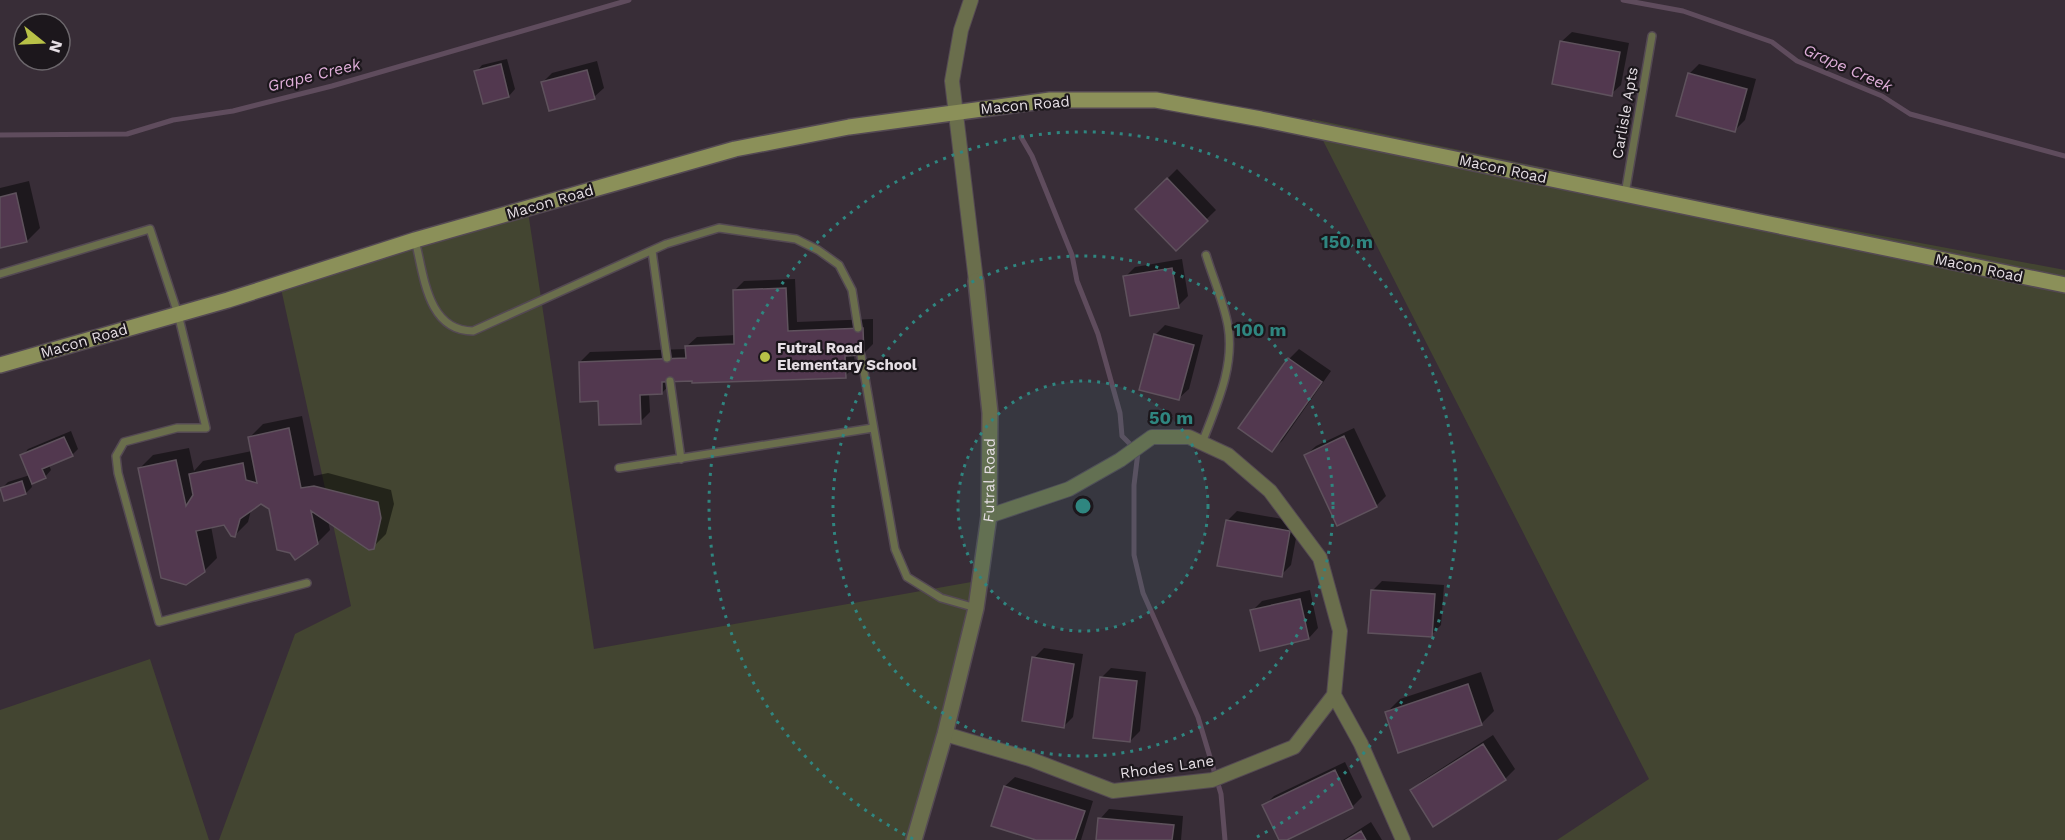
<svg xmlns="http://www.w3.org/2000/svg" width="2065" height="840" font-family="'Work Sans',sans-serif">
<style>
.green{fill:#434531}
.shadow{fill:#0007}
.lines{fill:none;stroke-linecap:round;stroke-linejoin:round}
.stream{stroke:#5f4c5d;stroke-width:5}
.building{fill:#52384f;stroke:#5f525d;stroke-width:1.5}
.service-casing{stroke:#544953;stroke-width:10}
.minor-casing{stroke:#544953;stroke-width:16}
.tertiary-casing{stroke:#544953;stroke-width:18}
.secondary-casing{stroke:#544953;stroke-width:18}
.service{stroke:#6a6e4c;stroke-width:7}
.minor{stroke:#6a6e4c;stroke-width:14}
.tertiary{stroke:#6a6e4c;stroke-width:15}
.secondary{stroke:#8b9059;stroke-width:15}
.ring{fill:none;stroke:#2f8680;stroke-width:3;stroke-dasharray:3 6}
.poi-dot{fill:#b8c147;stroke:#1c171c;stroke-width:2}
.labels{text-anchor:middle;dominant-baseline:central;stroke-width:4.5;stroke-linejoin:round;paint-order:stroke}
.street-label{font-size:15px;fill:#e5dee4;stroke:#1c171c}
.poi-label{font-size:15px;font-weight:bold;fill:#e5dee4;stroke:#1c171c;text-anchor:start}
.water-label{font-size:16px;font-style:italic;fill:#deadd8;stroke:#1c171c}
.centre{fill:#2f8680;stroke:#1c171c;stroke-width:3}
.ring-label{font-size:18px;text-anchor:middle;font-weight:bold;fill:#2f8680;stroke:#1c171c;stroke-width:4.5;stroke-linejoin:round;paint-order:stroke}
</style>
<rect width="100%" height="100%" fill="#382d37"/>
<path class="green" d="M1312,119L1765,214L2065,270V840H1557L1649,779Z
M527,205L594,649L977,581L976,613L908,840H219L295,634L351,606L280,284Z
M150,659L209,840H0V710Z"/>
<path class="shadow" d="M1572,32L1629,43L1621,85L1611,94L1562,41Z
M507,59L515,89L509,96L476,72L482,65Z
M597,61L604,88L594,97L543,82L552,73Z
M1699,64L1756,79L1745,120L1735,130L1689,74Z
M1177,169L1216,210L1176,249L1137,209Z
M29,181L40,228L27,241L0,247V188Z
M1182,259L1188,296L1178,306L1125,277L1135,267Z
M795,279L797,322L873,319V344L863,354H854L855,366L845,376L671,380V383L662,393H649L650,412L640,422L599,400L580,362L590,352L687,349V346L697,337L736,335L734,291L744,281Z
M1165,325L1203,335L1189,389L1179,398L1155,335Z
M1299,349L1331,371L1282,441L1272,450L1240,428L1289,359Z
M302,416L314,476L328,473L391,490L394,504L386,534L373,547L328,520L330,530L317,543L261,502L251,510L248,522L235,535L225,523L211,526L217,558L204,571L140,468L153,455L189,448L194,471L203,461L252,451L250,437L263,424Z
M1354,428L1386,496L1376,506L1306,455L1316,446Z
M71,431L78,449L72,455L49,465L51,470L45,477L31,483L32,487L26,493L2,488L8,482L30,475L22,456L28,449Z
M1237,511L1299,522L1291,565L1281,575L1227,521Z
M1382,581L1444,585L1441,625L1431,635L1372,591Z
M1310,590L1318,628L1309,638L1252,611L1262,601Z
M1044,648L1083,654L1073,717L1063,727L1034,658Z
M1111,668L1146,672L1140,731L1130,741L1101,678Z
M1481,672L1494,711L1481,724L1387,712L1400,699Z
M1493,735L1515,769L1505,779L1412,790L1422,781Z
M1345,762L1362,797L1352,807L1280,840L1264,806L1274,796Z
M1015,777L1093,801L1081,840H1041L1005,786Z
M1109,809L1183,816L1181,840H1098L1100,819Z
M1371,822L1382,840H1343Z"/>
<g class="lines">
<path class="stream" d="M1623,0L1683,11L1772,42L1797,61L1882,96L1910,114L2065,156
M0,135L127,134L173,120L233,111L332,86L629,0
M1021,137L1032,156L1072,255L1077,281L1098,334L1120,413L1122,436L1138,452L1134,485V555L1143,593L1198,717L1221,794L1225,840"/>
</g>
<path class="building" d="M1560,41L1620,52L1612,96L1552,84Z
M501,64L509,97L483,104L474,71Z
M587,70L595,99L549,111L541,82Z
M1688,73L1747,89L1735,132L1676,116Z
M1167,178L1208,221L1176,251L1135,209Z
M16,193L27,242L0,248V197Z
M1172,268L1179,308L1130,316L1123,276Z
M786,288L788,331L863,328L864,355L845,356L846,378L692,383V381L662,382V394L640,395L641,424L599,425L598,401L580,402L579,362L686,358L685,346L734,344L733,290Z
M1154,334L1194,345L1179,400L1139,390Z
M1288,358L1322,382L1272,452L1238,428Z
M289,428L301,488L314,486L378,502L381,518L374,549L369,550L311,511L318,544L295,560L290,553L277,550L269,509L261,504L240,519L235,537L231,536L224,525L196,531L205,572L186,585L161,578L138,468L176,460L186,506L193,495L189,474L243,463L246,480L257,483L248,437Z
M1344,436L1377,507L1337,526L1304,455Z
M64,437L73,456L42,469L46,478L32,484L20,455Z
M22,481L26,494L4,501L0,488Z
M1226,520L1290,531L1282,577L1217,566Z
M1371,590L1435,594L1432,637L1368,633Z
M1300,599L1309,639L1260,651L1250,610Z
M1032,657L1074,664L1064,728L1022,721Z
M1100,677L1137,681L1130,742L1093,738Z
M1468,684L1482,725L1398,753L1385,712Z
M1483,744L1506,780L1433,827L1410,790Z
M1335,770L1353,808L1287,840H1279L1262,805Z
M1004,786L1085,811L1075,840H1036L991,826Z
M1098,818L1174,825L1172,840H1096Z
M1361,831L1366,840H1346Z"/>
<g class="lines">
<g class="service-casing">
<path id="service" d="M1625,194L1652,36
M415,240C424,275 427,331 473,331L666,244L719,228L796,239L818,250L839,265L852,290L858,328
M652,251L667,358
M0,274L150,229L178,314L206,428H177L124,442L116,456L118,473L159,622L307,583
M861,355L895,549L907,577L941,598L976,608
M670,381L681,459
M1202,443C1216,406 1235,367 1228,326C1224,303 1213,278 1206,255
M619,468L873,428"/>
</g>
<g class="minor-casing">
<path id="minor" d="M971,0L961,30L952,81L976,281
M1334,695L1361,744L1403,840
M945,734L1030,759L1113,791L1212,780L1294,747L1334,695L1340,631L1320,558L1270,491L1228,455L1189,437H1152L1120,460L1069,489L989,516"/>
</g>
<g class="tertiary-casing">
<g id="tertiary">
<path id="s1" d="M914,840L945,734L976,608L989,516L990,413L976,281"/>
</g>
</g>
<g class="secondary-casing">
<path id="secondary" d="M0,365L228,300L415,240L735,149L849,127L1050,100H1156L1261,119L2065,285"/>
</g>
<use href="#service" class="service"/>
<use href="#minor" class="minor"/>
<use href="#tertiary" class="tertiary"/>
<use href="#secondary" class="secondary"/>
</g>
<circle cx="1083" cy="506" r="125" fill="#2f8680" fill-opacity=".12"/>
<g class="ring">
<circle cx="1083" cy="506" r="125"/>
<circle cx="1083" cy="506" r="250"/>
<path d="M913 839A374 374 0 1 1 1253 839"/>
</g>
<circle class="poi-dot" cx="765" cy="357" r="6"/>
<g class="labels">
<g class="street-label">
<text transform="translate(1025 105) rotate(-5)">Macon Road</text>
<text transform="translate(1625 113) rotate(-80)">Carlisle Apts</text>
<text transform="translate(1503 169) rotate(12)">Macon Road</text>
<text transform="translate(550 202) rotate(-16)">Macon Road</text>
<text transform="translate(1979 268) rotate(12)">Macon Road</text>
<text transform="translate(84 341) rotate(-16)">Macon Road</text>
<text stroke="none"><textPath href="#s1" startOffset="369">Futral Road</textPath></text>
<text transform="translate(1167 767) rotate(-8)">Rhodes Lane</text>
</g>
<g class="poi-label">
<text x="777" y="348">Futral Road<tspan x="777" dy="17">Elementary School</tspan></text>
</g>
<g class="water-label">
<text transform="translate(1848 68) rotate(24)">Grape Creek</text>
<text transform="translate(314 75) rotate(-14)">Grape Creek</text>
</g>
</g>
<circle cx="1083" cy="506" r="9" class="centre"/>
<g class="ring-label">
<text x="1347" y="248">150 m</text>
<text x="1260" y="336">100 m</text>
<text x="1171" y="424">50 m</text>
</g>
<g transform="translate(42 42) rotate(108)"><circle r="28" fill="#1c171c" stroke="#6c676c" stroke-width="1.5"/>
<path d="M0-4.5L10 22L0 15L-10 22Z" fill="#b8c147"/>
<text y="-9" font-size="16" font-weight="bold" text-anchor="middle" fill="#e5dee4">N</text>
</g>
</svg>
